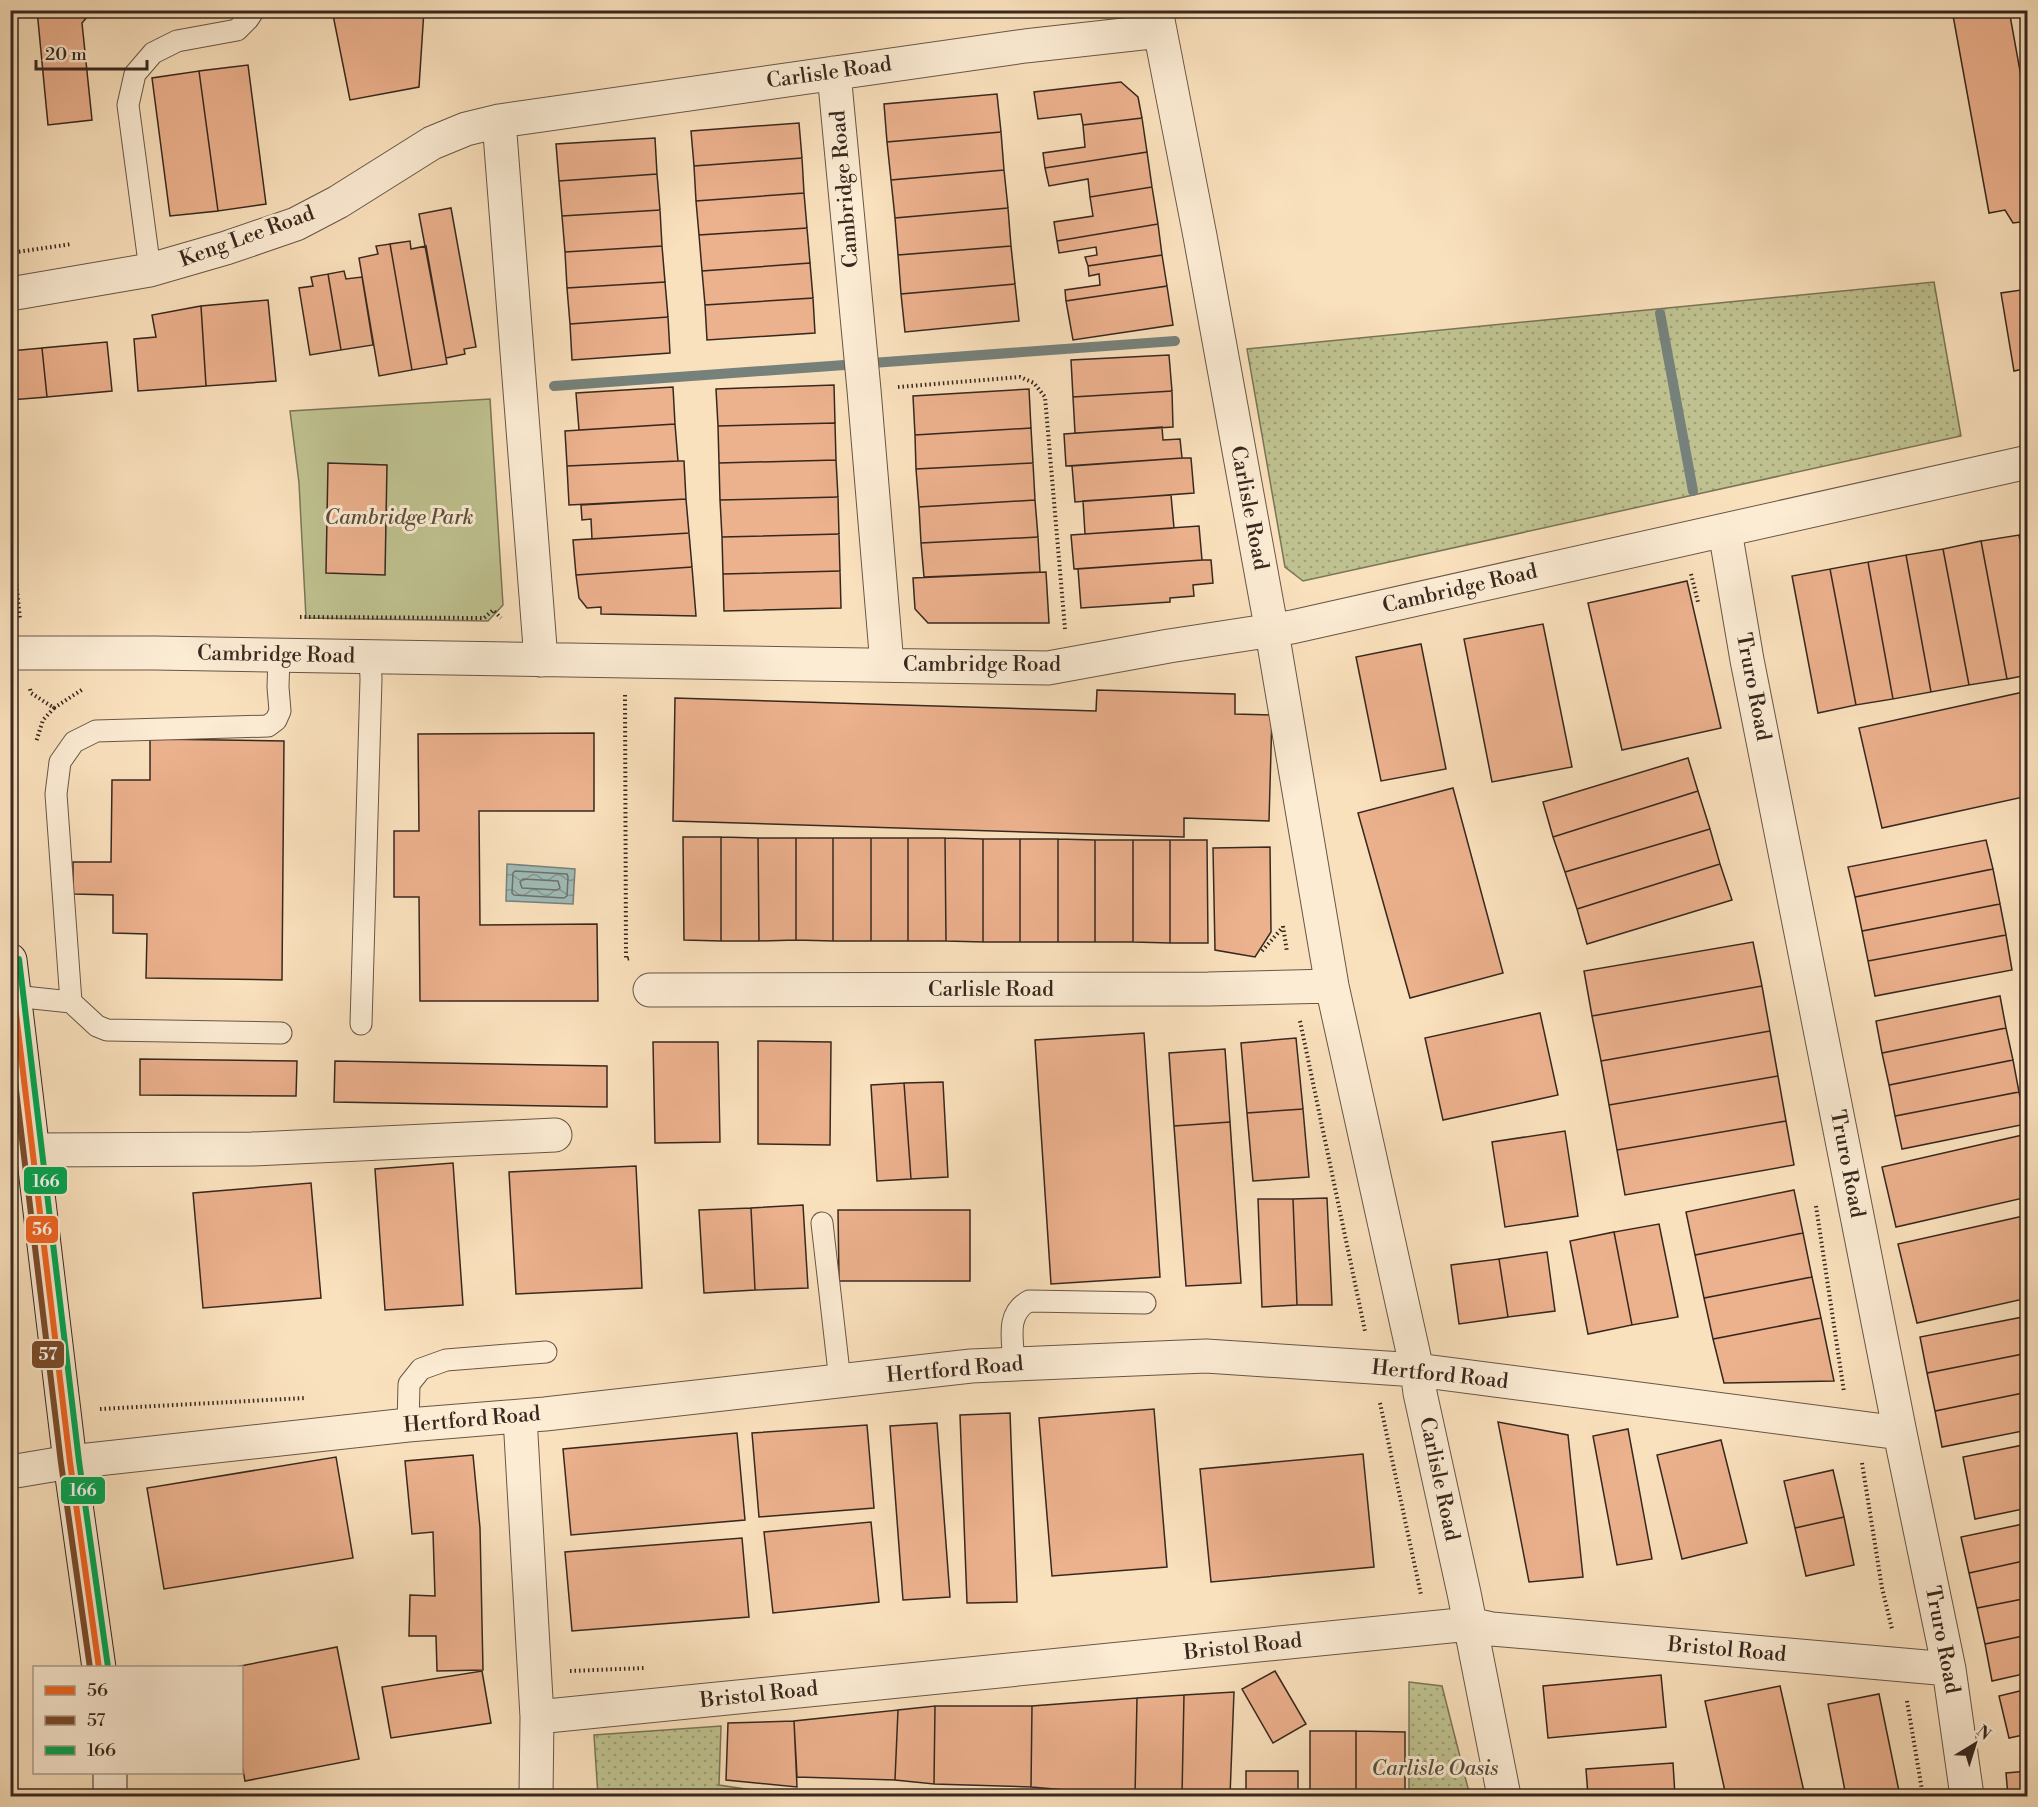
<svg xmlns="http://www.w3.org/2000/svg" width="2038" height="1807" font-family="'Libre Bodoni',serif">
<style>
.grass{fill:url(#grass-dots);stroke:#7b7558;stroke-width:1.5}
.park{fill:#bfc290;stroke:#7b7558;stroke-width:1.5}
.water{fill:url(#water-waves);stroke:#76817b;stroke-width:1.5}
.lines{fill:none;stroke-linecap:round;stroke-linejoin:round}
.shore{stroke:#6c726c;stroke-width:1.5}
.stream{stroke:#76817b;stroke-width:10}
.building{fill:#ecb18d;stroke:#37281f;stroke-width:1.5}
.lane-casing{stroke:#685646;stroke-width:23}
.street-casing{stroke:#685646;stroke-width:35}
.secondary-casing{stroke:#37281f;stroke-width:35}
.path{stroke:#37281f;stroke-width:4;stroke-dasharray:1.5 3;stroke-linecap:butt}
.lane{stroke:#fcecd4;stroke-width:21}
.street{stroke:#fcecd4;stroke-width:33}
.secondary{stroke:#fcecd4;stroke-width:33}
.bus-1-casing{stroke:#fcecd4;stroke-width:10}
.bus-2-casing{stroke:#fcecd4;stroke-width:10}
.bus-3-casing{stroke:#fcecd4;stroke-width:10}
.bus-1{stroke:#f26522;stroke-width:6}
.bus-2{stroke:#7a4b2a;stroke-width:6}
.bus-3{stroke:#00a651;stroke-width:6}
.labels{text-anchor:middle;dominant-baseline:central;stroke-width:6;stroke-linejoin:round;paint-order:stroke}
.street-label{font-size:21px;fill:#37281f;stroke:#fcecd4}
.park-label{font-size:21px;font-style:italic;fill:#594e3b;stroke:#fcecd4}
.line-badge{stroke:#fcecd4;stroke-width:2}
.badge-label{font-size:16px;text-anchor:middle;font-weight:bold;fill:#fff}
</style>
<defs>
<pattern id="grass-dots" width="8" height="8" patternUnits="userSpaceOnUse" patternTransform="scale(1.5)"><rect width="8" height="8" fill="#bfc290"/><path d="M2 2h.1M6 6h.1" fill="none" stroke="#9c9e75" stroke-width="1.8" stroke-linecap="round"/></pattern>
<pattern id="water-waves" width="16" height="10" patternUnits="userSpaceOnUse" patternTransform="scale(1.5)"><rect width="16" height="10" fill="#a0bcb8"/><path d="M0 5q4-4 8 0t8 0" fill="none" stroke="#839995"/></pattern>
</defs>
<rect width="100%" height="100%" fill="#fae1bd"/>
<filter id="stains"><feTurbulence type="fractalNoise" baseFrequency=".00333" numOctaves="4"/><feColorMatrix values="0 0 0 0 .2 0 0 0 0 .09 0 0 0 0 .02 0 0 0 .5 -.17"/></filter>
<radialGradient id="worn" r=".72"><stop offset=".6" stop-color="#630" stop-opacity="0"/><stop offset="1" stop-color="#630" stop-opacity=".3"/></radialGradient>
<path class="grass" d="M1934,282L1961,436L1303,581L1285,567L1247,349Z
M1409,1682L1442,1686L1470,1796H1409Z
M721,1726L719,1785L793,1796H598L594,1735Z"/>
<path class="park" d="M490,399L503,605L488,621L306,618L299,483L290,411Z"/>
<path class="water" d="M507,864L575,869L573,904L506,901Z"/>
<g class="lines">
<path class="shore" d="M515,871L567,874L568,877L567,896L564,898L514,895L512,893L513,873Z
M523,879L558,881L560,888L557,890L522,888L520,882Z"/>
<path class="stream" d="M1660,313L1693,491
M554,386L1175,341"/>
</g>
<path class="building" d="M37,10H93L82,23L92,120L48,125Z
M332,10H424L419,87L350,100Z
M1952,10H2009L2028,115V221L2013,223L2005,210L1989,213Z
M248,65L266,204L218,211L199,71Z
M199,71L218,211L170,216L152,78Z
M1121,82L1138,97L1142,118L1083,125L1081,114L1038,119L1034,92Z
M997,94L1001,132L887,142L884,104Z
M1142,118L1147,152L1045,168L1043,153L1085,147L1083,125Z
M799,123L802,158L694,166L691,131Z
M1001,132L1004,170L891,180L887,142Z
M655,138L657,174L559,181L556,144Z
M1147,152L1152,187L1090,197L1088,179L1049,186L1045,168Z
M802,158L804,193L696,201L694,166Z
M1004,170L1008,208L895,218L891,180Z
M657,174L660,210L562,216L559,181Z
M1152,187L1158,224L1057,241L1054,222L1093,216L1090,197Z
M804,193L807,228L699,235L696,201Z
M451,208L476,347L464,349L465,354L446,358L419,214Z
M1008,208L1011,246L898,255L895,218Z
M660,210L662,246L565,252L562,216Z
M1158,224L1162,255L1088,266L1085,257L1097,255L1096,247L1059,253L1057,241Z
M807,228L810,263L702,271L699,235Z
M410,241L411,249L426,246L447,364L412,370L390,244Z
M390,244L412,370L379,376L359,258L378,254L376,246Z
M662,246L665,282L567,288L565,252Z
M1011,246L1015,284L901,294L898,255Z
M1162,255L1167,286L1066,301L1065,290L1100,285L1099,274L1089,276L1088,266Z
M810,263L813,298L705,305L702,271Z
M344,271L346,279L362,277L373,345L341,350L328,274Z
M328,274L341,350L310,355L299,288L313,286L311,277Z
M665,282L668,317L570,324L567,288Z
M1015,284L1019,321L905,332L901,294Z
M1167,286L1173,325L1073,340L1066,301Z
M2028,289V368L2014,371L2001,293Z
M813,298L815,333L707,340L705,305Z
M268,300L276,381L206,386L201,306Z
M201,306L206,386L138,391L134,339L156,337L152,315Z
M668,317L670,353L572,360L570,324Z
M107,342L112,391L47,397L42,348Z
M42,348L47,397L10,400V351Z
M1169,355L1172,391L1073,397L1071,360Z
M834,385L835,423L718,426L716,389Z
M673,387L675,424L579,430L576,393Z
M1029,389L1031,428L915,435L913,396Z
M1172,391L1173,427L1075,433L1073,397Z
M835,423L836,460L719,463L718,426Z
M675,424L678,461L567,466L565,431Z
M1162,427L1163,440L1180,439L1182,458L1066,466L1064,434Z
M1031,428L1033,463L916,469L915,435Z
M1182,458H1191L1194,493L1075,502L1072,466Z
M836,460L838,497L720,500L719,463Z
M678,461H684L686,499L569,505L567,466Z
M328,463L387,465L385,575L326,573Z
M1033,463L1035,500L919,507L916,469Z
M1171,495L1174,528L1085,534L1083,501Z
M838,497L839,534L722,537L720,500Z
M686,499L689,533L592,539L591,519L582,520L581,505Z
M1035,500L1038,537L921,543L919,507Z
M1199,526L1202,560L1074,569L1071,535Z
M689,533L692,567L576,575L573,540Z
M2028,533V582L2019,535Z
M839,534L840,571L723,574L722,537Z
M2019,535L2028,582V675L2007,679L1981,541Z
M1038,537L1040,572L924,577L921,543Z
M1981,541L2007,679L1969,685L1943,549Z
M1943,549L1969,685L1931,692L1906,555Z
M1906,555L1931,692L1893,699L1868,562Z
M1202,560H1211L1213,583L1193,585L1194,596L1170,598V602L1081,608L1078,569Z
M1868,562L1893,699L1856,705L1830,569Z
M692,567L696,616L601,614V607L587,608L579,598L576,575Z
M1830,569L1856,705L1818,713L1792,576Z
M840,571L841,608L724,611L723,574Z
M1046,572L1049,623H928L915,609L913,578Z
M1687,581L1721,728L1622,750L1588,603Z
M1543,624L1572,767L1492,782L1464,639Z
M1421,644L1446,769L1381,781L1356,657Z
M1097,690L1235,694V714L1272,715L1269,821L1184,818V837L673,821L675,698L1096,711Z
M2028,691V796L1882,828L1859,728Z
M594,733V811H479L480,925L597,924L598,1001H420L419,897H394V831H419L418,734Z
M150,739L284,741L282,980L146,978L147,934L113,933V895L73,894V862H111L112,780H150Z
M1688,758L1698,791L1553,837L1543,802Z
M1453,788L1503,973L1410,998L1358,813Z
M1698,791L1710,829L1565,872L1553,837Z
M1710,829L1720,864L1577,909L1565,872Z
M683,837H721V941L684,940Z
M721,837L758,838L759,941H721Z
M758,838H796V940L759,941Z
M796,838H833V941L796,940Z
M833,838H871V941H833Z
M871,838H908V941H871Z
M908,838H945L946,941H908Z
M945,838L983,839V942L946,941Z
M983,839H1020V942H983Z
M1020,839H1058V942H1020Z
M1058,839L1095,840V942H1058Z
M1095,840H1133V942H1095Z
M1133,840H1170V943L1133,942Z
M1170,840H1207L1208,943H1170Z
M1986,840L1993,869L1855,897L1848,867Z
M1270,847L1271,932L1255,957L1215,950L1213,848Z
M1720,864L1732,900L1587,944L1577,909Z
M1993,869L2000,904L1862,931L1855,897Z
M2000,904L2006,935L1868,961L1862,931Z
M2006,935L2012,970L1875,996L1868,961Z
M1753,942L1762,986L1592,1016L1584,971Z
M1762,986L1770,1031L1601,1061L1592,1016Z
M2000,996L2006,1028L1882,1053L1876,1021Z
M1540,1013L1558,1095L1443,1120L1425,1038Z
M2006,1028L2013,1060L1889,1085L1882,1053Z
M1770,1031L1778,1076L1609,1105L1601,1061Z
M1144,1033L1160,1277L1051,1284L1035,1040Z
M1296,1038L1303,1109L1247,1113L1241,1043Z
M758,1041L831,1042L830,1145L758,1144Z
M653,1042H718L720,1142L655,1143Z
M1225,1049L1230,1122L1174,1126L1169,1053Z
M140,1059L297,1061L296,1096L140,1095Z
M2013,1060L2019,1092L1895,1116L1889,1085Z
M335,1061L607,1066V1107L334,1102Z
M1778,1076L1786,1121L1617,1150L1609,1105Z
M943,1082L948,1177L911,1179L904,1083Z
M904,1083L911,1179L877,1181L871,1085Z
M2019,1092L2026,1124L1902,1149L1895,1116Z
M1303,1109L1309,1177L1253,1181L1247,1113Z
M1786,1121L1794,1165L1625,1195L1617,1150Z
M1230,1122L1241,1283L1186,1286L1174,1126Z
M1565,1131L1578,1216L1505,1227L1492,1142Z
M2027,1134L2028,1197L1896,1227L1882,1167Z
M453,1163L463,1305L385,1310L375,1169Z
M636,1166L642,1288L516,1294L509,1172Z
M311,1183L321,1298L203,1308L193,1193Z
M1794,1190L1803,1233L1695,1255L1686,1212Z
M1327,1198L1332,1305H1297L1293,1199Z
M1258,1199H1293L1297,1305L1262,1307Z
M803,1205L808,1288L755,1290L751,1208Z
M751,1208L755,1290L704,1293L699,1210Z
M838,1210H970V1281H839Z
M2028,1215V1298L1917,1323L1898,1244Z
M1659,1224L1678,1317L1632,1325L1614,1232Z
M1614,1232L1632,1325L1588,1334L1570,1241Z
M1803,1233L1812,1277L1704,1298L1695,1255Z
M1547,1252L1555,1311L1508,1317L1499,1259Z
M1499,1259L1508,1317L1459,1324L1451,1265Z
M1812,1277L1821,1318L1713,1339L1704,1298Z
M2028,1316V1353L1927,1373L1920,1337Z
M1821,1318L1834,1381L1724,1383L1713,1339Z
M2028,1353V1392L1935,1411L1927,1373Z
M2028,1392V1430L1942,1447L1935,1411Z
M1154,1409L1167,1567L1052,1576L1039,1418Z
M1010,1413L1017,1602L967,1603L960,1415Z
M1498,1422L1568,1435L1583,1577L1529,1582Z
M937,1423L950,1597L903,1600L890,1426Z
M867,1425L874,1508L759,1517L752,1433Z
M1628,1429L1652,1559L1617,1565L1593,1436Z
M737,1433L745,1520L571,1535L563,1449Z
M1721,1440L1747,1543L1682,1559L1657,1455Z
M2028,1444V1508L1975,1519L1963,1457Z
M1363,1454L1374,1567L1211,1582L1200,1469Z
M473,1455L480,1528L483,1670L437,1671L436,1636H409L410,1595L435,1596L433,1532L412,1534L405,1461Z
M336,1457L353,1558L164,1589L147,1488Z
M1833,1470L1844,1517L1795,1528L1784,1481Z
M1844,1517L1854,1565L1806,1576L1795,1528Z
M871,1522L879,1602L773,1613L764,1532Z
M2028,1523V1560L1969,1573L1961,1537Z
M742,1538L749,1617L572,1631L565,1552Z
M2028,1560V1598L1977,1608L1969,1573Z
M2028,1598V1635L1985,1644L1977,1608Z
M2028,1635V1673L1992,1681L1985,1644Z
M337,1647L359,1759L245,1781L242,1765V1668H230Z
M482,1671L491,1723L391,1738L382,1687Z
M1275,1671L1306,1724L1273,1743L1242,1689Z
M1661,1675L1666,1727L1548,1738L1543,1686Z
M1780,1686L1805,1796H1726L1705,1701Z
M2028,1689V1734L2009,1738L1999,1696Z
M1234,1692L1230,1796H1182L1184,1695Z
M1879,1694L1900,1796H1846L1828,1704Z
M1184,1695L1182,1796H1135L1137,1698Z
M1137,1698L1135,1796L1031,1787L1032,1706Z
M935,1706H1032L1031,1787L934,1784Z
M935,1706L934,1784L895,1780L898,1710Z
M898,1710L895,1780L797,1777L794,1721Z
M794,1721L797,1787L726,1780L728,1723Z
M1310,1731H1356V1796H1310Z
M1356,1731L1405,1732V1796H1356Z
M1673,1763L1675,1796H1588L1586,1769Z
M1246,1771H1298V1796H1246Z
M2028,1771V1796H2008L2006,1773Z"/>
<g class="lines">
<g class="lane-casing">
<path id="lane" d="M150,270L128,105L135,74L153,53L177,41L237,30L248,19L254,10
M14,996L71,1002L97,1026L107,1030L281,1033
M71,1002L56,794L60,762L74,742L96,731L268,726L276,720L280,711L278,687L279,656
M361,1024L371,679L370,657
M822,1223L840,1381
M1014,1364C1013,1340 1005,1314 1029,1301L1145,1303
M408,1425L409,1384L421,1369L446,1360L546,1352"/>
</g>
<g class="street-casing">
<path id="street" d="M1156,10L1200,236L1272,632L1332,986L1417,1370L1420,1393L1464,1593L1504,1796
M834,73L864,390L887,665
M499,121L541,660
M10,294L150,270L226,248L296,224L338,202L432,143L466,129L499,121L1025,46L1160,31
M1725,531L1747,660L1900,1433L1949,1669L1967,1796
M10,653H155L1048,668L1169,646L1292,627L2028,462
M650,990L1208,989L1332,986
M32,1150L252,1149L555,1135
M520,1417L537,1717L536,1796
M10,1472L70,1462L408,1425L545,1414L971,1366L1206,1356L1417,1370L1900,1433
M537,1717L1470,1624L1492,1629L1949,1669"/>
</g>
<g class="secondary-casing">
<path id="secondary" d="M10,960L70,1462L99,1668
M110,1772V1796"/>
</g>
<path class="path" d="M10,253L72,244
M898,387L1020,377L1034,383L1045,397L1065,629
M10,522L20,619
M1691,574L1698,602
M300,617L484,618L493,610L501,618
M30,689L31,693L54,708L43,720L36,742
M625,695L626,959L631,958
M54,708L83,689
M1283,926L1287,952
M1262,951L1283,927
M1300,1021L1365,1331
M1816,1206L1844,1392
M1380,1403L1421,1595
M100,1409L305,1398
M1862,1463L1882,1588L1892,1629
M570,1671L644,1668
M1907,1701L1923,1796"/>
<use href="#lane" class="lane"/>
<use href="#street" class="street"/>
<use href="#secondary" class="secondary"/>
<g class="bus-1-casing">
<path id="bus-1" d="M10,964L70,1462L99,1668"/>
</g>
<g class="bus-2-casing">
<path id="bus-2" d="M10,1040L61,1463L90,1668"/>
</g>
<g class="bus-3-casing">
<path id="bus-3" d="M19,959L79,1461L108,1667"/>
</g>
<use href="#bus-1" class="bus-1"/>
<use href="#bus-2" class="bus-2"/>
<use href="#bus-3" class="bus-3"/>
</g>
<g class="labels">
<g class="street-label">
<text transform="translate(829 73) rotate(-8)">Carlisle Road</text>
<text transform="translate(845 189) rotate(-95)">Cambridge Road</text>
<text transform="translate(247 237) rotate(-20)">Keng Lee Road</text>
<text transform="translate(1249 508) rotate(79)">Carlisle Road</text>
<text transform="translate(1460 589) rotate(-13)">Cambridge Road</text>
<text transform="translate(276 655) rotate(1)">Cambridge Road</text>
<text x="982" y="665">Cambridge Road</text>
<text transform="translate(1753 687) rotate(79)">Truro Road</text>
<text x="991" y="990">Carlisle Road</text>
<text transform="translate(1847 1164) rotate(79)">Truro Road</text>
<text transform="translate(955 1370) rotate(-5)">Hertford Road</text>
<text transform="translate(1440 1375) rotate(6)">Hertford Road</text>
<text transform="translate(472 1420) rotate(-5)">Hertford Road</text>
<text transform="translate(1439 1479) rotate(78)">Carlisle Road</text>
<text transform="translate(1942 1640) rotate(79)">Truro Road</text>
<text transform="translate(1243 1647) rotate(-6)">Bristol Road</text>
<text transform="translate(1727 1650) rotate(5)">Bristol Road</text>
<text transform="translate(759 1695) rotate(-6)">Bristol Road</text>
</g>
<g class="park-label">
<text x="399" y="518">Cambridge Park</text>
<text x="1435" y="1769">Carlisle Oasis</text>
</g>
</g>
<g class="line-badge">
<rect x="23" y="1166" width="45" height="29" rx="6" fill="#00a651"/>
<rect x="25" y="1215" width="34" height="29" rx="6" fill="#f26522"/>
<rect x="31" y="1340" width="34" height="29" rx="6" fill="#7a4b2a"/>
<rect x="60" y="1476" width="46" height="29" rx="6" fill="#00a651"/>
</g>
<g class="badge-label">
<text x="46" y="1187">166</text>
<text x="42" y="1235">56</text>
<text x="48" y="1360">57</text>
<text x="83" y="1496">166</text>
</g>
<rect width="2038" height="1807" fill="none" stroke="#fae1bd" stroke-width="36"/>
<rect x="12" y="12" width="2014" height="1783" fill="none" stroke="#37281f" stroke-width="3"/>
<rect x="18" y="18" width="2002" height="1771" fill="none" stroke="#37281f" stroke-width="1.5"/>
<rect x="33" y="1666" width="210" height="108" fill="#fcecd4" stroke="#ad9e8c" stroke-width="1.5"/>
<rect x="45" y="1686" width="30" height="9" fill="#f26522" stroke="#ad9e8c" stroke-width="1.5"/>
<text x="87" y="1696" font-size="18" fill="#37281f">56</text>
<rect x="45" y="1716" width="30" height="9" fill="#7a4b2a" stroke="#ad9e8c" stroke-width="1.5"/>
<text x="87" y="1726" font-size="18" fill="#37281f">57</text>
<rect x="45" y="1746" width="30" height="9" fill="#00a651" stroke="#ad9e8c" stroke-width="1.5"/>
<text x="87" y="1756" font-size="18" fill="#37281f">166</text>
<g transform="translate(1975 1744) rotate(38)" stroke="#fcecd4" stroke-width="4.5" paint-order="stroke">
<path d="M0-4.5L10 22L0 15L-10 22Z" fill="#37281f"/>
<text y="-9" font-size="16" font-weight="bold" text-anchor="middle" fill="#37281f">N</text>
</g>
<path d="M36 60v9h111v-9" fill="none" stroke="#37281f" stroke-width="3"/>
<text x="45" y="60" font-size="18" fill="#37281f" stroke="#fcecd4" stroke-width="4.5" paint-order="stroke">20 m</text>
<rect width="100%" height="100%" filter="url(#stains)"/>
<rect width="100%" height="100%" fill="url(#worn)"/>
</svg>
